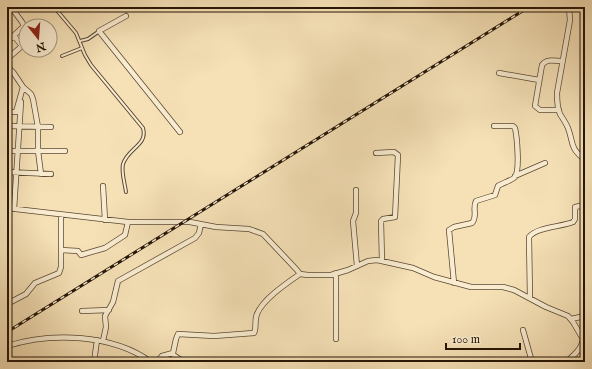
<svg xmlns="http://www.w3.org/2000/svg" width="592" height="369" font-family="'IM FELL English',serif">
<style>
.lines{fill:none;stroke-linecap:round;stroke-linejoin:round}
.service-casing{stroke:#594832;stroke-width:4}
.minor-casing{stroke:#594832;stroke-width:6}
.service{stroke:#f9ecd0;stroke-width:2}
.minor{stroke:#f9ecd0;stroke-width:4.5}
.rail-casing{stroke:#251506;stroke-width:3}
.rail{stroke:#f9ecd0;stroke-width:1.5;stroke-dasharray:4.5;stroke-linecap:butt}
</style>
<rect width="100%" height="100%" fill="#f6e1b7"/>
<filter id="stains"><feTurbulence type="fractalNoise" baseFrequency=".005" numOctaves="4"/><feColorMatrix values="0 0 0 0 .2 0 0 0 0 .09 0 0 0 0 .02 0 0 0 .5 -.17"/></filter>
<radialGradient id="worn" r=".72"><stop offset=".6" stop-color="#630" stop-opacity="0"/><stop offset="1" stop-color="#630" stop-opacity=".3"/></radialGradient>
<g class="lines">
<g class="service-casing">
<path id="service" d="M54,7L76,33L85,55L91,65L143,128C148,145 128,148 123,164C121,172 125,184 126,192
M80,41L88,39L98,32
M62,56L82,48"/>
</g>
<g class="minor-casing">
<path id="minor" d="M569,7L570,20L567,37L557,93C557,100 557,107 560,114C563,119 566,123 568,128C574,144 569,147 585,160
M126,16L99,31L180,132
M7,42L24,26L22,22L11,7
M7,59L22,46L14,36
M7,65L9,70L7,75
M9,70L10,69L13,72L23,87L31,94L33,99L38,127V151L41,174
M499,73L539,80
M559,110H540L535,106L542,65C547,58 555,61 562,61
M7,112H18
M16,112L23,87
M7,126L51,127
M7,151H65
M376,153L394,152L398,155L395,217L383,219L381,221L382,261
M7,172L51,174
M515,176L545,163
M103,186L105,220
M356,190V213L353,221L357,266
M7,192L8,172
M7,208L128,222H190L216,227L249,229L263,234L297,270L300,274L308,275H331L348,270L368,261L377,260L413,268L434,277L471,287H503L514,290L546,307L568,316L573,322L583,339C582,349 573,356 566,362
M14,209L21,102
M61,250L78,251L81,255L105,248L125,235L128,222
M454,283L449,230L454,227L472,223C478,217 472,208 476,201L495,195L498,186C502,183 511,181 515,177C520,170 517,137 515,128L513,126H494
M7,293L8,303
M530,298L529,237C537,227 561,227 573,222L575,219V207L585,205
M7,304L26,294L35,283L59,273L61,267V215
M82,311L109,310
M571,319L585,316
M523,330L532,362
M336,339V273
M103,341L106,327L105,316L113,302L118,281L195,238L199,233L201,224
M7,346C51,332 113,334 151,362
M172,354L184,362
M94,362L97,340
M157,362L162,356L173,353L176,339L178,334L214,336L254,333C257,327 254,321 257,314C263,299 287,283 300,274"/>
</g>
<use href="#service" class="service"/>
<use href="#minor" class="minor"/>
<g class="rail-casing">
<path id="rail" d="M7,332L529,7"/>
</g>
<use href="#rail" class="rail"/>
</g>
<rect width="592" height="369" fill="none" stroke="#f6e1b7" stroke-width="24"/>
<rect x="8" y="8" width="576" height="353" fill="none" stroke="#251506" stroke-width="2"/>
<rect x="12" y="12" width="568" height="345" fill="none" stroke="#251506"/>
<g transform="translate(38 38) rotate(163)"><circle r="19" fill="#f9ecd0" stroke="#a4967f"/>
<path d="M0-3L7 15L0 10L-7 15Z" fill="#8f2418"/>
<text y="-6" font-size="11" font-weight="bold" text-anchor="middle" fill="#251506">N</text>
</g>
<path d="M446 343v6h74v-6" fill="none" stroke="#251506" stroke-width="2"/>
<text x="452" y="343" font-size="12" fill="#251506" stroke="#f9ecd0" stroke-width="3" paint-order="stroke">100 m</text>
<rect width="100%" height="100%" filter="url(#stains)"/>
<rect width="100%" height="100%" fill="url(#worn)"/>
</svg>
